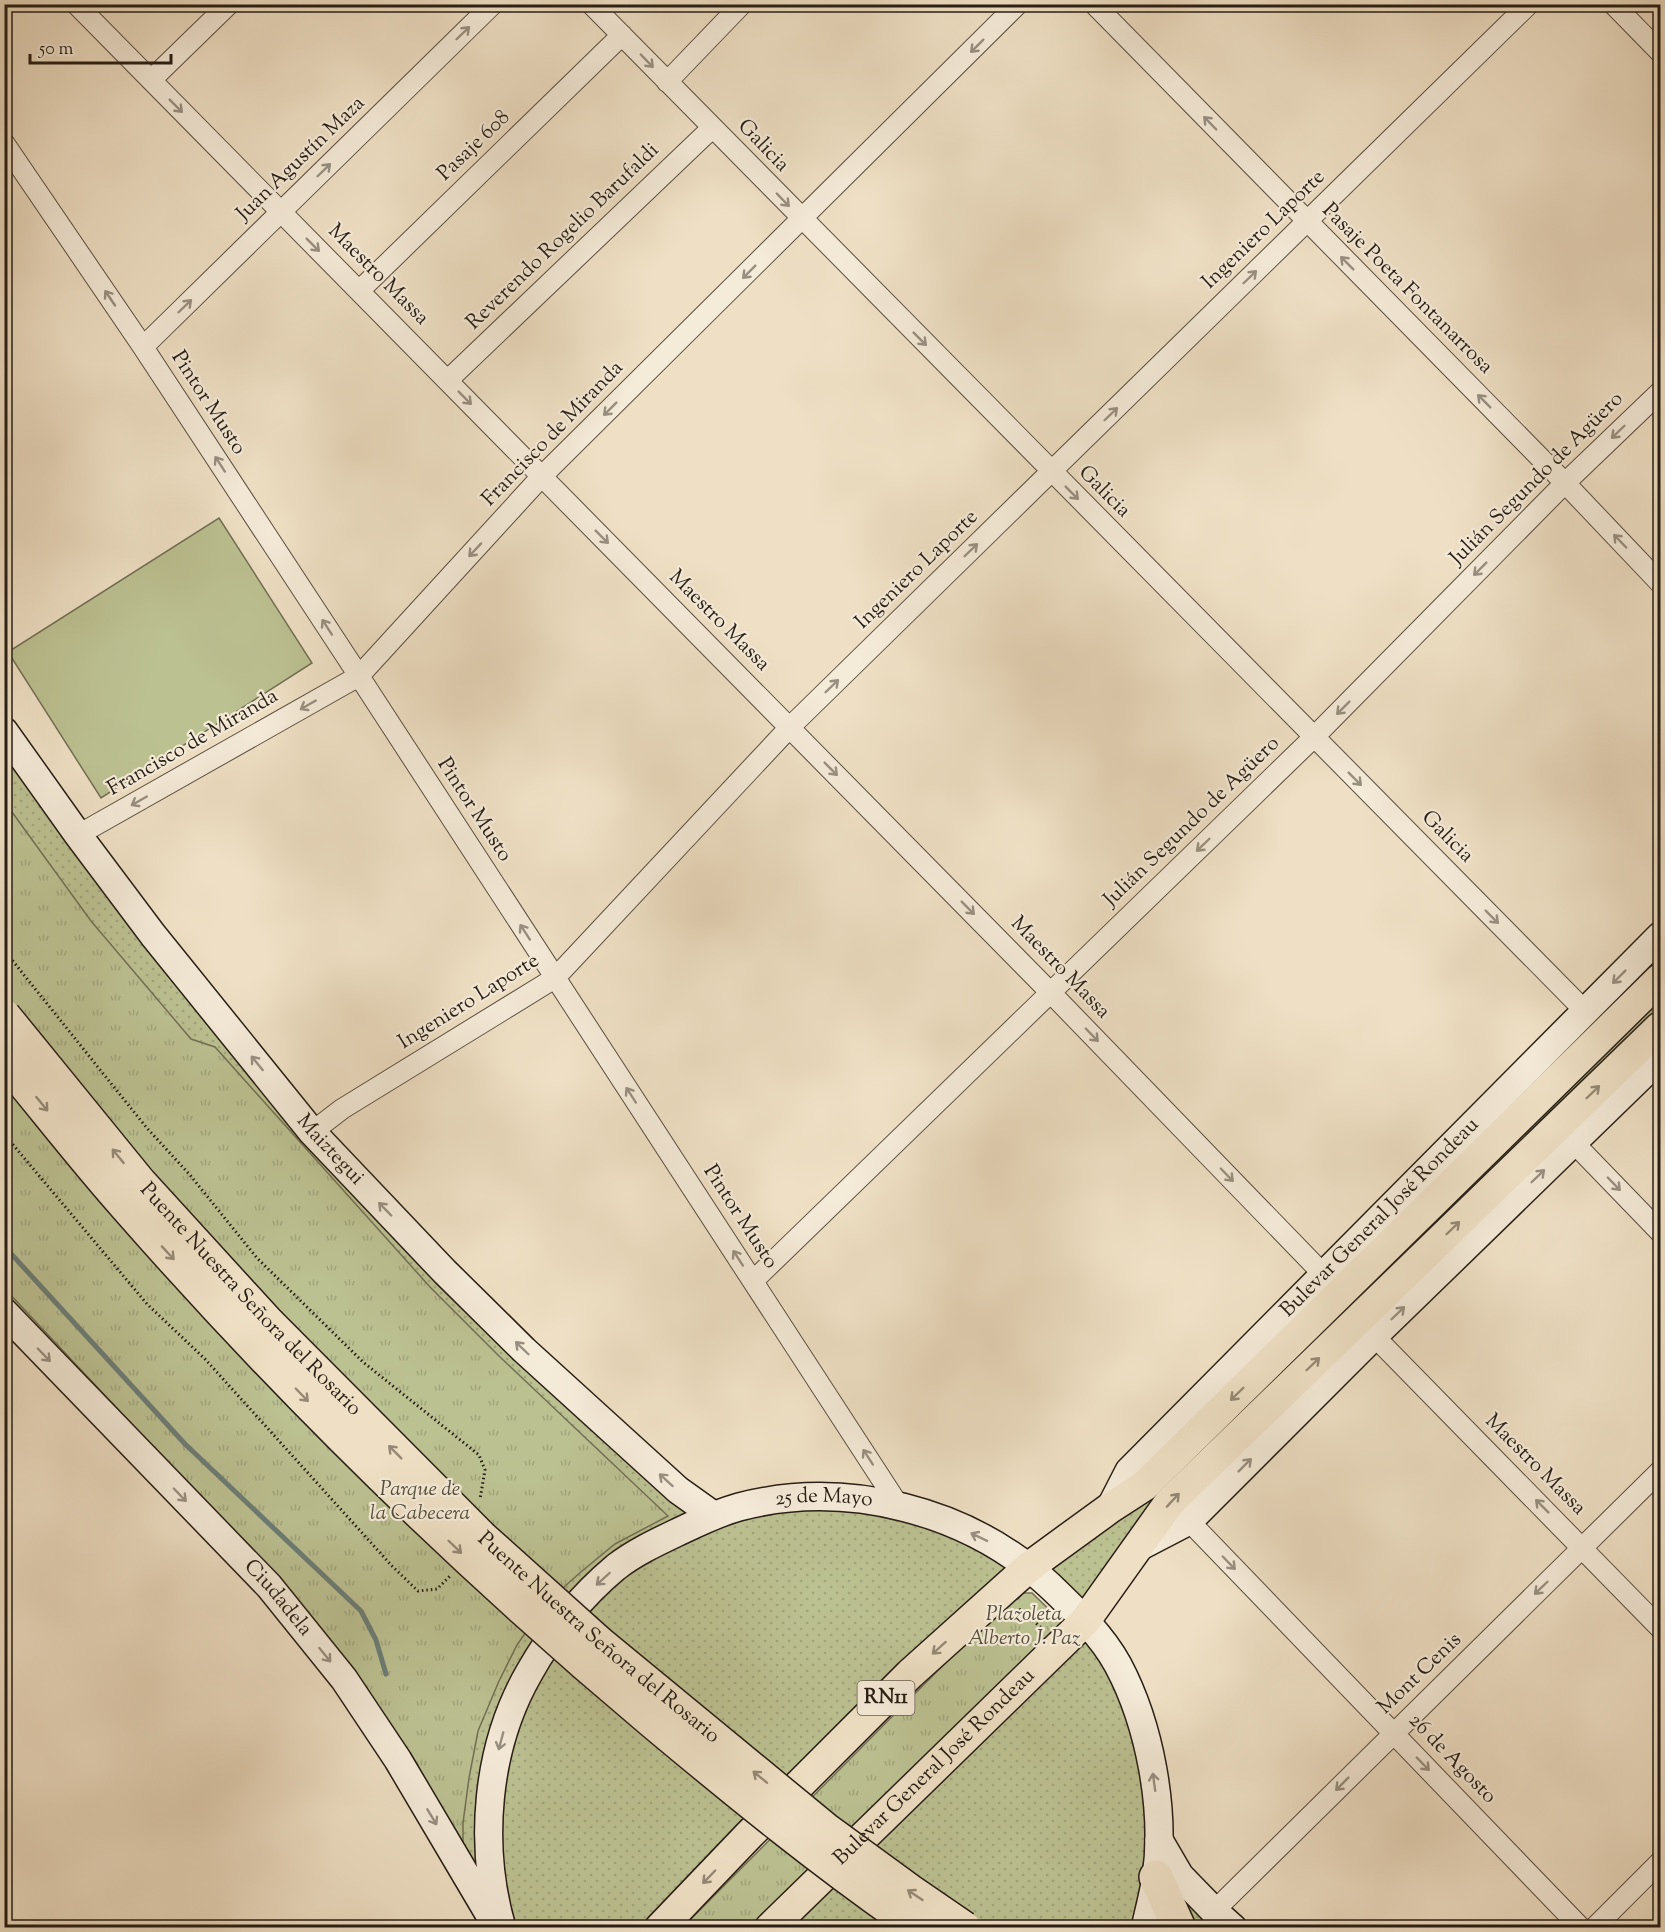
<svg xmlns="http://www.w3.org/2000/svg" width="1665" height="1932" font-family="'Sorts Mill Goudy',serif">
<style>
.grass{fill:url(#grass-dots);stroke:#727054;stroke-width:1.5}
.park{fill:url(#park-tufts);stroke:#727054;stroke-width:1.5}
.garden{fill:#bcc192;stroke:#727054;stroke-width:1.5}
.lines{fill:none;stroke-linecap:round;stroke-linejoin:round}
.stream{stroke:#6c7d76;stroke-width:5}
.minor-casing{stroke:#594e41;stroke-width:22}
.secondary-casing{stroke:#271e15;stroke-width:30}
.primary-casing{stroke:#271e15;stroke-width:33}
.motorway-casing{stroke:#271e15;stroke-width:36}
.path{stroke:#271e15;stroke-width:3;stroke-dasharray:1.5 3;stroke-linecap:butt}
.minor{stroke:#f5ebd9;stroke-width:20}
.secondary{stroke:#f5ebd9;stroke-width:27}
.primary{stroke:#efe0c5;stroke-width:30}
.motorway{stroke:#efe0c5;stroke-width:33}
.motorway-bridge-casing{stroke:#271e15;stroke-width:36;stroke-linecap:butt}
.motorway-bridge{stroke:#efe0c5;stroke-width:33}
.oneway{stroke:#988f81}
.oneway2{stroke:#958976}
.labels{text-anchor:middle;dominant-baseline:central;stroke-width:4.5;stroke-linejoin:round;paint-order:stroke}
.shield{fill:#f5ebd9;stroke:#655c50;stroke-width:1.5}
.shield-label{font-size:20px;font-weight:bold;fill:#271e15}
.street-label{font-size:21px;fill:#271e15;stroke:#f5ebd9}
.park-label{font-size:21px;font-style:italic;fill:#544f3a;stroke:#f5ebd9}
</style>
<defs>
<pattern id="grass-dots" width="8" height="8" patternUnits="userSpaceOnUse" patternTransform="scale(1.5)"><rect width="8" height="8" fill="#bcc192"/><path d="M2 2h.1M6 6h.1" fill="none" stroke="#a2a57d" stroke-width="1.8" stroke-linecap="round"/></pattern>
<pattern id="park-tufts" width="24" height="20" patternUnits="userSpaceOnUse" patternTransform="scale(1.5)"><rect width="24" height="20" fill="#bcc192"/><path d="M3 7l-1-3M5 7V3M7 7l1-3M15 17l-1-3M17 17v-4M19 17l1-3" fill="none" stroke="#a2a57d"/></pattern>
</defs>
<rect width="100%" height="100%" fill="#efe0c5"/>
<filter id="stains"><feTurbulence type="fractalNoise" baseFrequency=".00333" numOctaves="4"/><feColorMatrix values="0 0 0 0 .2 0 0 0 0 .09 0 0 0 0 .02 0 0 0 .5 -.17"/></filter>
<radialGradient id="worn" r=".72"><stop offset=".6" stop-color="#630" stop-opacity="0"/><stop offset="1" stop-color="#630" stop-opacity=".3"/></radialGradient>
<path class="grass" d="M4,731L312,1132L713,1515L853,1498L1029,1567L1110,1508L1660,936V1058L1139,1547L1085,1621L1118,1666L1159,1840L1233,1927H770L1085,1622L1029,1567L660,1927H497L344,1679L5,1312Z"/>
<path class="park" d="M4,801L91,921L191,1039L215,1047L430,1287L500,1357L668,1516L615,1544L582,1571L546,1603L517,1645L499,1681L478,1731L469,1778L463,1823V1858L253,1553L5,1289Z
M1020,1593H1032L1062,1622L1061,1630L756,1927L682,1928L1008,1600Z"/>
<path class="garden" d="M219,518L312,663L101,798L8,652Z"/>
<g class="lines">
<path class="stream" d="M4,1246L185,1444L361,1611L376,1640L386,1674"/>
<g class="minor-casing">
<path id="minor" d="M76,4L1051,993L1324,1275
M591,4L1585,1011
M1094,4L1565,483L1660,583
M1613,4L1660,52
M151,80L229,4
M667,82L742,4
M4,143L143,347L359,676L899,1506
M359,291L622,35
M143,347L493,4
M448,380L712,128
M78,835L359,676L542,476L1018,4
M312,1132L342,1109L555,978L790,727L1529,4
M1573,1142L1660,1232
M753,1281L1314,737L1565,483L1660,392
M1374,1336L1660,1628
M1189,1521L1581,1928
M1214,1911L1660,1471
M1594,1928L1660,1862"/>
</g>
<g class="secondary-casing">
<g id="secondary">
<path id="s1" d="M4,731L78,835L153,935L312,1132L445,1272L524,1350L678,1490L713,1515"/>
<path id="s2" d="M4,1312L269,1586L344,1679L398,1760L492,1919"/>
<path id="s3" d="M1110,1508L1129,1471L1660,936"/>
<path d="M1139,1547L1189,1521L1374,1336L1660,1058"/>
<path d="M1159,1840L1180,1876L1214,1911L1233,1928"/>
<path id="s4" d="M502,1928C478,1845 486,1748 529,1673C552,1632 580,1597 616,1567C634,1553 655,1543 676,1533C697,1523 717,1513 739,1507C846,1479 968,1510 1049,1585C1074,1609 1101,1634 1118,1665C1150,1725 1166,1811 1156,1878C1153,1895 1149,1911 1145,1928"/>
</g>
</g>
<g class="primary-casing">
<g id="primary">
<path d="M660,1928L749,1835L910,1674L1029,1567L1110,1508L1144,1486L1660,979"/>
<path id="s5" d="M770,1928L1085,1621L1169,1503L1660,1027"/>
</g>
</g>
<g class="motorway-casing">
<path id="motorway" d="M1156,1877L1179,1928"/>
</g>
<path class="path" d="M4,950L146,1127L190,1175L257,1258L363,1362L479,1455L485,1470L480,1499
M4,1134L147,1304L205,1359L392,1566L418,1591L437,1589L451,1575
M1019,1609L1044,1630"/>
<use href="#minor" class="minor"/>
<use href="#secondary" class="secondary"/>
<use href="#primary" class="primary"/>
<use href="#motorway" class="motorway"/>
<g class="motorway-bridge-casing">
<g id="motorway-bridge">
<path id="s6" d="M4,1016L140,1183L267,1322L481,1537L599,1643L825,1829L910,1891L964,1928"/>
<path d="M4,1059C45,1108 84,1159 126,1206C288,1391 464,1563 652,1721C738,1793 825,1864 918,1928"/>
</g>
</g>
<use href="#motorway-bridge" class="motorway-bridge"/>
</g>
<defs><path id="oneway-shaft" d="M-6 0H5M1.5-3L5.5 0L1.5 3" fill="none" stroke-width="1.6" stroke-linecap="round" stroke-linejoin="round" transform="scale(1.5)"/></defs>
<g class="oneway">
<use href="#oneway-shaft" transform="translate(463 33) rotate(-44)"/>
<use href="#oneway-shaft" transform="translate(977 46) rotate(135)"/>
<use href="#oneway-shaft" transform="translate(647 61) rotate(46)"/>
<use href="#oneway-shaft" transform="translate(176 106) rotate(45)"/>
<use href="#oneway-shaft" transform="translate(1210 123) rotate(-134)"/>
<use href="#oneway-shaft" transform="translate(324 170) rotate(-44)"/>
<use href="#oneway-shaft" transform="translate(783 200) rotate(46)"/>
<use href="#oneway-shaft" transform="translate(313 245) rotate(45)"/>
<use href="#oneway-shaft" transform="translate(1347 263) rotate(-135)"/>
<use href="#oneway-shaft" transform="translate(749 272) rotate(135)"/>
<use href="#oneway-shaft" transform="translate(1250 277) rotate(-44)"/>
<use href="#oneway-shaft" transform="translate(110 298) rotate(-124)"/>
<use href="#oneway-shaft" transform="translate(185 306) rotate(-44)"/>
<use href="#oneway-shaft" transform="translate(920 339) rotate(45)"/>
<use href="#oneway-shaft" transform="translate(465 398) rotate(45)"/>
<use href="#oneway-shaft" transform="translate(1484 401) rotate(-135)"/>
<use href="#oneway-shaft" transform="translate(610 409) rotate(135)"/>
<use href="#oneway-shaft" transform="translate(1111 414) rotate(-44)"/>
<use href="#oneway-shaft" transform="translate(1618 432) rotate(136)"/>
<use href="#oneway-shaft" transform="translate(220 464) rotate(-123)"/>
<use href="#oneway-shaft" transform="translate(1072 493) rotate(45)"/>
<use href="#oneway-shaft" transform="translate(602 537) rotate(45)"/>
<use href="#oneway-shaft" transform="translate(1620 541) rotate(-134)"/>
<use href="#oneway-shaft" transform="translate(475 550) rotate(133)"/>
<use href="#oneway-shaft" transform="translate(971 550) rotate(-44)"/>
<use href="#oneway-shaft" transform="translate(1480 569) rotate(135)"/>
<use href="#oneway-shaft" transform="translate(327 627) rotate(-123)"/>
<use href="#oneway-shaft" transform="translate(832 686) rotate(-44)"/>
<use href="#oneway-shaft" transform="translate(308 705) rotate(150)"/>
<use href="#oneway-shaft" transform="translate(1343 708) rotate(135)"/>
<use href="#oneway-shaft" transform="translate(831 769) rotate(45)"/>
<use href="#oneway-shaft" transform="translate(1355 779) rotate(45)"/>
<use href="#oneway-shaft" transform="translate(139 801) rotate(150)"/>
<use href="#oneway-shaft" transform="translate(1203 845) rotate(136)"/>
<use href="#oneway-shaft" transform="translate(968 908) rotate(45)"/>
<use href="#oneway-shaft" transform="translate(1492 917) rotate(45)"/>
<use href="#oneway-shaft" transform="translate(525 932) rotate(-123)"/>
<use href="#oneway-shaft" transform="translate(1619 977) rotate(135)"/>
<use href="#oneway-shaft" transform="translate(1092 1035) rotate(46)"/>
<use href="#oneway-shaft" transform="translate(257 1063) rotate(-129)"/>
<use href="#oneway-shaft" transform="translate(631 1095) rotate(-123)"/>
<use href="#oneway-shaft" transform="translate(1227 1175) rotate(46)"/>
<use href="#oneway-shaft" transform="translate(1538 1176) rotate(-44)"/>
<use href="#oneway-shaft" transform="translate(1614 1184) rotate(46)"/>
<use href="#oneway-shaft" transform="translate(385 1209) rotate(-134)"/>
<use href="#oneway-shaft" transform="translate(738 1258) rotate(-123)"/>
<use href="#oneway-shaft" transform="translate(1398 1313) rotate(-44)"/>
<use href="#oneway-shaft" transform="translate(522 1348) rotate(-136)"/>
<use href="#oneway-shaft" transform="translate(44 1355) rotate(46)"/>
<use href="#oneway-shaft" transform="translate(868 1457) rotate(-123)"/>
<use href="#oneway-shaft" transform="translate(1245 1465) rotate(-45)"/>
<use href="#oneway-shaft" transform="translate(666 1480) rotate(-138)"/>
<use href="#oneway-shaft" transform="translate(180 1495) rotate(46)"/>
<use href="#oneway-shaft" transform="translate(1542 1506) rotate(-135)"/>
<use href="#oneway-shaft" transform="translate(979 1537) rotate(-154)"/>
<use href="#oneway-shaft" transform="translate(1229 1563) rotate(46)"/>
<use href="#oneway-shaft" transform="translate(603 1579) rotate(138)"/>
<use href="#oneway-shaft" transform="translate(1541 1588) rotate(136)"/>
<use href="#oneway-shaft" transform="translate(325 1655) rotate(51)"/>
<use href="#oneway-shaft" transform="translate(501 1741) rotate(105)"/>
<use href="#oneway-shaft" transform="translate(1423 1764) rotate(46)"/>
<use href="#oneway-shaft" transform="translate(1154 1782) rotate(-98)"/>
<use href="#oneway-shaft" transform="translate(1342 1784) rotate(135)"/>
<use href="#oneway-shaft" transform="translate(432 1817) rotate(59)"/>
</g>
<g class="oneway2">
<use href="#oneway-shaft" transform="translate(1593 1092) rotate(-44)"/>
<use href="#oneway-shaft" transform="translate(42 1104) rotate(51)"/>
<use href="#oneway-shaft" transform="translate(118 1156) rotate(-129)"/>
<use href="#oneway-shaft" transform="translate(1453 1228) rotate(-44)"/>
<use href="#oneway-shaft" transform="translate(168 1253) rotate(47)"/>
<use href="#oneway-shaft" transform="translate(1313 1364) rotate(-44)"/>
<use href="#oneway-shaft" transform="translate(1237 1394) rotate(136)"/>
<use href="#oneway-shaft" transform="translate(302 1395) rotate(46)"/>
<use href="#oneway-shaft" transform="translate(395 1452) rotate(-135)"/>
<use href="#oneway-shaft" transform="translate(1173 1500) rotate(-47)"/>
<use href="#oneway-shaft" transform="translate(455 1547) rotate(44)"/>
<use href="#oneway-shaft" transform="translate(939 1648) rotate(138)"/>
<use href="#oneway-shaft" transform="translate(760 1777) rotate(-141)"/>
<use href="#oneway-shaft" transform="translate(709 1877) rotate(134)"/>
<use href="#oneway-shaft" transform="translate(915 1895) rotate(-146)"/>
</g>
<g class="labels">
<rect class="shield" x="857.5" y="1681" width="57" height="34" rx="4.5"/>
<g class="shield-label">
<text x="886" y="1698">RN11</text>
</g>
<g class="street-label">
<text transform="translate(474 146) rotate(-44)">Pasaje 608</text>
<text transform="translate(763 146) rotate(46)">Galicia</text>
<text transform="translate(301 159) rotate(-44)">Juan Agustín Maza</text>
<text transform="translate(1264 230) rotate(-44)">Ingeniero Laporte</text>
<text transform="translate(563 237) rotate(-44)">Reverendo Rogelio Barufaldi</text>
<text transform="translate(378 275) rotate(45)">Maestro Massa</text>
<text transform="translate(1407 289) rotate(45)">Pasaje Poeta Fontanarrosa</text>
<text transform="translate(208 403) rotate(57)">Pintor Musto</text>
<text transform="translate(553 434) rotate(-46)">Francisco de Miranda</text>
<text transform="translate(1537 479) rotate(-45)">Julián Segundo de Agüero</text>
<text transform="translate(1104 492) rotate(45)">Galicia</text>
<text transform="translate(917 570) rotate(-44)">Ingeniero Laporte</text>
<text transform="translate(719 621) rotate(45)">Maestro Massa</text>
<text transform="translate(193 743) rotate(-30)">Francisco de Miranda</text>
<text transform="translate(474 810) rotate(57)">Pintor Musto</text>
<text transform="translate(1192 822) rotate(-44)">Julián Segundo de Agüero</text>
<text transform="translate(1447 837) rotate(45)">Galicia</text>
<text transform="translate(1060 968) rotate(46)">Maestro Massa</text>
<text transform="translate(469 1002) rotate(-32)">Ingeniero Laporte</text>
<text stroke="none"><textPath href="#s1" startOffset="531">Maiztegui</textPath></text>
<text transform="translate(740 1217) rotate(57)">Pintor Musto</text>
<text stroke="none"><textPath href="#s3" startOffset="398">Bulevar General José Rondeau</textPath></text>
<text stroke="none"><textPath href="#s6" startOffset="376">Puente Nuestra Señora del Rosario</textPath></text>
<text transform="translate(1535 1465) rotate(45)">Maestro Massa</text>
<text stroke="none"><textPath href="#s4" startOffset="624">25 de Mayo</textPath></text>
<text stroke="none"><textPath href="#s2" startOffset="396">Ciudadela</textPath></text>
<text stroke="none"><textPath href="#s6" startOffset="862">Puente Nuestra Señora del Rosario</textPath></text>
<text transform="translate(1420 1674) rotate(-44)">Mont Cenis</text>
<text transform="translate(1452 1759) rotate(46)">26 de Agosto</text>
<text stroke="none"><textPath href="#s5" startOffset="230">Bulevar General José Rondeau</textPath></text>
</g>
<g class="park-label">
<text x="420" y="1490">Parque de<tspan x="420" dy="24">la Cabecera</tspan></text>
<text x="1024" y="1615">Plazoleta<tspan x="1024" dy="24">Alberto J. Paz</tspan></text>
</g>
</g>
<rect width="1665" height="1932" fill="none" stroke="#efe0c5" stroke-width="24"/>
<rect x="6" y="6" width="1653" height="1920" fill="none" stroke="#271e15" stroke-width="3"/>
<rect x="12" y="12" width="1641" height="1908" fill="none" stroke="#271e15" stroke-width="1.5"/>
<path d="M30 54v9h141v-9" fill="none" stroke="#271e15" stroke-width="3"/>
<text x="39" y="54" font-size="18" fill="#271e15" stroke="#f5ebd9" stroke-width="4.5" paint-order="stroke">50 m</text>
<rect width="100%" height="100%" filter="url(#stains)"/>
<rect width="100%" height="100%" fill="url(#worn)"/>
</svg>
